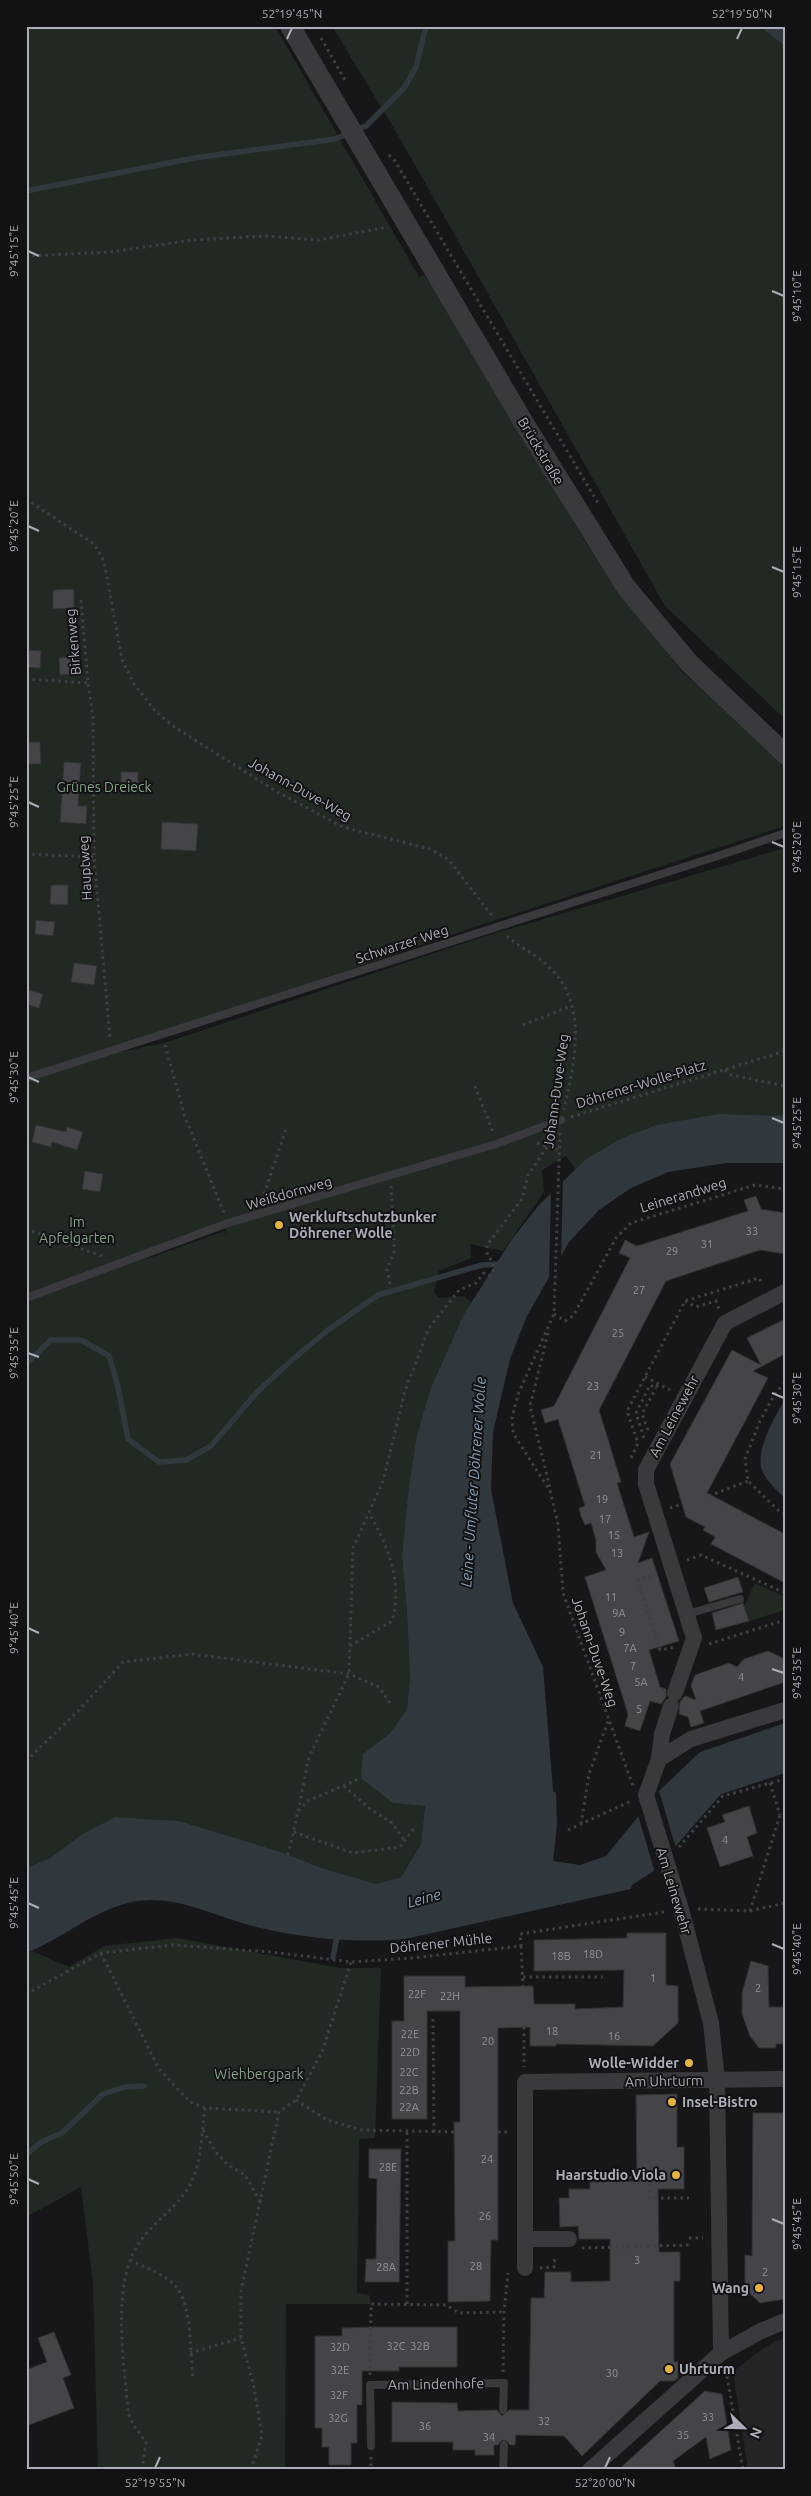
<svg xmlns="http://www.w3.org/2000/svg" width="811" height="2496" font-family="Ubuntu,sans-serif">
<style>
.built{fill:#242326}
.green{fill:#222923;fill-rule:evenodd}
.water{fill:#30383e}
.pier{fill:#171719}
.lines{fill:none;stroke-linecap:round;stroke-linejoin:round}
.stream{stroke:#30383e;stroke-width:5.5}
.building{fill:#454549;stroke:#323235}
.path{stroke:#3f4045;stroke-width:3;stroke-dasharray:2.5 4;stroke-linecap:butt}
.service{stroke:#39393e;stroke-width:8}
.minor{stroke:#39393e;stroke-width:16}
.tertiary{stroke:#39393e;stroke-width:20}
.ticks{fill:none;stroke:#abaeb8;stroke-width:2}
.poi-dot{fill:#e5b243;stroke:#121214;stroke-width:2}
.labels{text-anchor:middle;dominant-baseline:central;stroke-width:4;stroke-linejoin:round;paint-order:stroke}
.number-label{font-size:11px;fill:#92949c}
.street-label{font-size:14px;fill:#abaeb8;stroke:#121214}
.park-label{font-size:14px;fill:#83a285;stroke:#121214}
.poi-label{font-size:14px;font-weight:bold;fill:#abaeb8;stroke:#121214;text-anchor:start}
.water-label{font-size:15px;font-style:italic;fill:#849bb1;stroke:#121214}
.neatline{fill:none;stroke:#abaeb8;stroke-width:2}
.ticks-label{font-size:12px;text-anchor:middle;fill:#abaeb8}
</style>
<rect width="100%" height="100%" fill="#171719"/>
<path class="built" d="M785,2338V2470H748L733,2372L751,2357L775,2341Z"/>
<path class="green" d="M26,26H275L419,277L424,275L442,301L589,548L681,671L785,757V826L483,924L116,1050V1053L164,1043L489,935L785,848V1116L719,1114L618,1140L576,1170L566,1156L542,1170L544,1192L503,1251L470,1244L471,1258L439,1271L434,1292L439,1298L463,1296L471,1302L430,1390L417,1435L402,1557L407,1612L410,1677L407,1709L390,1733L363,1754L393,1803L425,1806L421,1844L401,1877L376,1884L322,1868L278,1851L179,1821L116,1817L81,1835L50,1858L26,1868ZM227,1223L225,1238V1231L141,1261Z
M332,26H759L785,46V719L665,606L398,135Z
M755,1583L785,1597V1610L749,1621L744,1606Z
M177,1938L340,1968H381L375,2138L359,2139L357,2293L369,2295L371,2304H286L285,2470H98L93,2284L81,2187L26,2217V1953L32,1951L69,1967L104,1946Z"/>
<path class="water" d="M759,26H785V46Z
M719,1114L785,1116V1163H726L668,1172L631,1188L599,1210L569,1242L527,1316L510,1359L493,1432L491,1489L513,1603L543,1667L553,1791L556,1793L557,1825L553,1861L580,1865L606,1856L659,1791L700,1752L785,1723V1773L721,1794L654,1871L632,1885L631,1889L405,1939C356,1943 309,1939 261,1928C218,1919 173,1891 128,1903C91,1912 62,1939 26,1953V1868L50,1858L81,1835L115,1817L179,1821L278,1851L322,1868L376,1884L401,1877L421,1844L425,1806L393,1803L361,1778L363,1754L390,1733L407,1709L410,1677L407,1612L402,1557L409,1487L417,1435L430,1390L464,1314L512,1239L539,1205L585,1160L618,1140L656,1125Z
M785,1399V1498C777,1491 766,1480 762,1470C755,1451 775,1416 785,1399Z"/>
<path class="pier" d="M563,1179L561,1261L549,1280L551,1190Z
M659,1791L676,1848L655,1873L638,1815Z"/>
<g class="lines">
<path class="stream" d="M26,191L194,158L335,139L366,126L404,88L416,67L426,26
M26,1364L51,1340H81L109,1356L118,1387L128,1439L159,1462L186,1460L211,1446L258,1391L292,1360L328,1330L378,1295L482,1265L502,1264
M333,1957L338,1932
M26,2155L41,2142L62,2133L103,2094L124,2087L144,2086"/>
</g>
<path class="building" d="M74,589V608L53,609V590Z
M26,650L41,651L40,668L26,667Z
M80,656L81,674L60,675L59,658Z
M26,742H40L41,764H26Z
M64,762L81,763L78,806H87L86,824L60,822Z
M121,772H138V790H121Z
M162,822L198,824L196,851L161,849Z
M51,885H68V905L50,904Z
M36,920L55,922L53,936L35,934Z
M74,963L97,966L94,985L71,982Z
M29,990L43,994L39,1008L26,1004Z
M36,1125L66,1132L67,1127L83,1132L77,1150L52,1142L51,1147L32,1142Z
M85,1171L103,1174L100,1192L82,1189Z
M756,1196L761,1209L785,1213V1254L760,1250L666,1281L599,1410L621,1482L617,1483L634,1537L649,1532L638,1563L652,1558L679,1641L649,1650L660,1687L666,1689V1697L661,1704L650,1701L640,1731L625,1726L628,1714L585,1577L606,1570L596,1552V1540L591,1523L585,1525L581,1516L579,1508L585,1506L558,1419L545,1423L541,1410L554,1406L630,1258L619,1253L625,1240L637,1246L748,1211L744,1200Z
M785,1319V1354L753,1371L768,1378L707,1493L785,1534V1583L711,1544L715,1537L703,1530L705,1527L686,1517L670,1464L732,1350L761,1365L747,1338Z
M738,1577L743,1592L709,1602L704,1588Z
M743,1603L749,1621L716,1630L712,1613Z
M768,1651L785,1659V1682L700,1711L704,1723L691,1727L688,1717L679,1714L680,1702L685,1696L696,1700L691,1685L695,1675L729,1663L737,1667L744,1659Z
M749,1806L757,1833L747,1837L753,1856L720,1867L707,1828L725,1822L722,1815Z
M627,1933H666V1985L678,1986V2023L653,2046L556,2044V2046H530V2027L498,2028V2240H491L490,2301L448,2302V2241H455L454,2122H460V2011H427V2119H392V2021H404V1976H465V1987L533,1986L534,2004H575V2009L623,2007L624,1970L534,1971V1940L627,1938Z
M751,1961L768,1966L769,2007H785V2044H776V2048H759L750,2036L742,2014V1993Z
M677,2094V2147H684V2189H658L659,2252H680V2281H674V2362H678V2378L674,2381H660L582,2456L564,2436L516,2435L515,2445H510L507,2441L502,2440L498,2445H494V2455H475V2450H453V2442H392V2402L457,2403L458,2411L497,2410L502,2416L509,2410H529L531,2298H544L545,2272H571V2282L610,2281V2239H579L578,2226L560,2227L559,2198H569V2189H590V2182L637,2181L636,2095Z
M753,2113H785V2299L760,2303L745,2289V2255L752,2256Z
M369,2149H401L399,2282H365L366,2259H376L377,2179L369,2178Z
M376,2327H457V2367H399V2371H362V2405H357V2443H351V2465H329V2447H322V2428H315V2336H342V2328Z
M54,2332L71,2375L63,2378L74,2408L26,2426V2370L47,2362L38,2338Z
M705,2391L722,2394L731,2450L710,2459L706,2437L673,2461L676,2470H618Z"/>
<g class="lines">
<path class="path" d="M321,38L345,80
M389,155L395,161L598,503
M26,256L110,252L193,240L264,236L319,240L388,227
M26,499L94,544L104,561L122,660L134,684L156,712L176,728L274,790L343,827L430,849L448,859L493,917
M81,600L88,683L93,717L94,857L110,1038
M26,679L88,683
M26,854L94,857
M507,936C520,948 538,955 550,968C589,1005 574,1063 564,1110
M523,1025L571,1006
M165,1045L185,1117L224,1213
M725,1070L731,1075L785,1086
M475,1086L493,1132
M571,1117L785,1051
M560,1133L554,1314L519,1392L512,1417L513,1433L550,1491L558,1524L563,1593L633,1786
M537,1143L558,1150
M262,1200L286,1129
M26,1229L102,1256
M390,1284L387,1269L394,1253V1241L391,1186
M685,1301L696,1307L716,1301L719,1309
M554,1314L565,1321L573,1316L616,1238L631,1223L755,1185L785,1189
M548,1333L530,1406L550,1488
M645,1377L670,1390
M785,1383L776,1392L760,1421L745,1459L748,1481L778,1510L785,1514
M648,1430L642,1414L656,1388
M644,1438L636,1413L650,1385L656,1388L658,1384
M631,1458L638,1443L627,1411L685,1301L759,1278L763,1285
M709,1496L748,1481
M670,1508L682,1504
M687,1560L701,1555L785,1593
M657,1574L638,1580L660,1650L675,1647
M709,1644L785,1620
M350,1646L392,1621C403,1583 388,1546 369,1513
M26,1761L78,1711L123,1662L191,1654L349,1674L379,1687L390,1703
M770,1783L780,1815
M344,1786L369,1808L392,1823L405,1841
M298,1811L309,1757L349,1674L353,1548L383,1481L405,1391L429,1328L459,1290L476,1283L484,1273L489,1276L495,1268L487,1253V1245L522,1199L528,1175L547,1147
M581,1824L589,1774L608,1721
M568,1830L631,1801
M294,1832L353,1853L400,1847L415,1827
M679,1847L723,1796L785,1779
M288,1855L298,1811L308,1801L361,1778
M698,1909L750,1911L780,1815L785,1814
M750,1911L785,1903
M521,1946L523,1986
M101,1953L159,2069L190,2102L205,2108
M523,1977H603
M26,1994L101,1953L173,1945L271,1952L351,1962L412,1958L521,1946L520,1934L664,1912
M433,2019L434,2132
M524,2027V2067
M296,2100L327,2120L362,2130L454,2132
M203,2130L215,2151L228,2165L245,2175L260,2201
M498,2132H510
M609,2172V2178L649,2177L650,2198H689
M689,2238H703
M582,2248L689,2245
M130,2260C145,2268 166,2274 177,2288C192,2306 190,2354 193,2378
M540,2268L554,2267L555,2255
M407,2304V2131
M190,2353L241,2338
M726,2370L743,2470
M503,2372L504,2312L508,2273
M370,2375L371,2304L446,2305L459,2313L504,2312
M371,2457V2470
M142,2470L146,2442L134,2426L128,2413C125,2369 114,2303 130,2261C141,2230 167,2217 185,2193C202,2170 201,2136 205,2108L279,2112
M251,2470L262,2435L254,2387L241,2338V2291L279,2112L296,2100L322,2052L351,1962"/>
<path class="service" d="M26,1078L724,854L785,833
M26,1298L228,1223L496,1144L561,1120
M687,1614L740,1599
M371,2446L370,2385L504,2383L503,2410
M503,2470L504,2445"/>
<path class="minor" d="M675,1693L694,1638L646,1484V1470L725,1323L785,1292
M671,1706L662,1734L659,1759L646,1795L681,1909L711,2023L717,2080L721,2353
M659,1759L691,1739L785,1710
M525,2239H569
M525,2268V2082L785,2079
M590,2470L721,2353L761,2331L785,2321"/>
<path class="tertiary" d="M290,26L524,423L626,587L689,663L785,754"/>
</g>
<path class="ticks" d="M287,39L292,28M737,39L742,28M28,251L39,256M772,291L784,296M28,526L39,531M772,567L784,572M28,802L39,807M772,842L784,847M28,1077L39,1082M772,1118L784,1123M28,1353L39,1357M772,1393L784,1398M28,1628L39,1633M772,1669L784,1673M28,1903L39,1908M772,1944L784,1949M28,2179L39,2184M772,2219L784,2224M155,2468L160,2457M605,2468L610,2457"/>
<g class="poi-dot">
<circle cx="279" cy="1225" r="5"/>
<circle cx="689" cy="2063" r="5"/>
<circle cx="672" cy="2102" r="5"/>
<circle cx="676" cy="2175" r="5"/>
<circle cx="759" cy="2288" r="5"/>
<circle cx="669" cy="2369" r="5"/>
</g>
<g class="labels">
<g class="number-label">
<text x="752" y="1231">33</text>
<text x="707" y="1244">31</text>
<text x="672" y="1251">29</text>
<text x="639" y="1290">27</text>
<text x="618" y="1333">25</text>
<text x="593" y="1386">23</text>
<text x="596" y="1455">21</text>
<text x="602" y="1499">19</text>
<text x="605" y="1519">17</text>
<text x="614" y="1535">15</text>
<text x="617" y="1553">13</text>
<text x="611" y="1597">11</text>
<text x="619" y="1613">9A</text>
<text x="622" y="1632">9</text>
<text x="630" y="1648">7A</text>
<text x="633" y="1666">7</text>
<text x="741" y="1677">4</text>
<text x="641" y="1682">5A</text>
<text x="639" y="1709">5</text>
<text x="725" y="1840">4</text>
<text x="593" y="1954">18D</text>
<text x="561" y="1956">18B</text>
<text x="653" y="1978">1</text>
<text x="758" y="1988">2</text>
<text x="417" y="1994">22F</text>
<text x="450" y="1996">22H</text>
<text x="552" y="2031">18</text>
<text x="410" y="2034">22E</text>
<text x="614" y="2036">16</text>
<text x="488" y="2041">20</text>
<text x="410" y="2052">22D</text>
<text x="409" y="2072">22C</text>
<text x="409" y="2090">22B</text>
<text x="409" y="2107">22A</text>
<text x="487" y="2159">24</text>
<text x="388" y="2167">28E</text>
<text x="485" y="2216">26</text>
<text x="637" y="2260">3</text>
<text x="476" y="2266">28</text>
<text x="386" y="2267">28A</text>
<text x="765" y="2272">2</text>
<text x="396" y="2346">32C</text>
<text x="420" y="2346">32B</text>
<text x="340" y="2347">32D</text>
<text x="340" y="2370">32E</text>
<text x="612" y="2373">30</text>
<text x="339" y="2395">32F</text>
<text x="708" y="2417">33</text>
<text x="338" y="2418">32G</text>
<text x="544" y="2421">32</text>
<text x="425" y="2426">36</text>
<text x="683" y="2435">35</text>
<text x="489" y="2437">34</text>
</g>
<g class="street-label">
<text transform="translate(541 451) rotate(59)">Brückstraße</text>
<text transform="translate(73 642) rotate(-95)">Birkenweg</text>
<text transform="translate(300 789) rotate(29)">Johann-Duve-Weg</text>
<text transform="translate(85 868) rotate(-93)">Hauptweg</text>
<text transform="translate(402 944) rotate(-18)">Schwarzer Weg</text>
<text transform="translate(641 1084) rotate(-17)">Döhrener-Wolle-Platz</text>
<text transform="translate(556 1091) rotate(-82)">Johann-Duve-Weg</text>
<text transform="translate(289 1193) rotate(-16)">Weißdornweg</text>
<text transform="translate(683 1195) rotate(-17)">Leinerandweg</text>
<text transform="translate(674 1416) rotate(-62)">Am Leinewehr</text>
<text transform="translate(595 1652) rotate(71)">Johann-Duve-Weg</text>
<text transform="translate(674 1891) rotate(73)">Am Leinewehr</text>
<text transform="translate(441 1943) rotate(-6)">Döhrener Mühle</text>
<text transform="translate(664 2081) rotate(-1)">Am Uhrturm</text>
<text transform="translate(436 2384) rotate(-1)">Am Lindenhofe</text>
</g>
<g class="park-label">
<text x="104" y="787">Grünes Dreieck</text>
<text x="77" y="1222">Im<tspan x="77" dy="16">Apfelgarten</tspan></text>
<text x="259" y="2074">Wiehbergpark</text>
</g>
<g class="poi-label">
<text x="289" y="1217">Werkluftschutzbunker<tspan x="289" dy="16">Döhrener Wolle</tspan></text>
<text x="679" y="2063" text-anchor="end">Wolle-Widder</text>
<text x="682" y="2102">Insel-Bistro</text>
<text x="666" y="2175" text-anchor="end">Haarstudio Viola</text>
<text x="749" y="2288" text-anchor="end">Wang</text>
<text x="679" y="2369">Uhrturm</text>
</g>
<g class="water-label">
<text transform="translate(473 1482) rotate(-86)">Leine - Umfluter Döhrener Wolle</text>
<text transform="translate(424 1898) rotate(-15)">Leine</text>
</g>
</g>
<rect width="811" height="2496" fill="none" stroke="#121214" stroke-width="55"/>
<g transform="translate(744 2428) rotate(113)" stroke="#121214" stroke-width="4" paint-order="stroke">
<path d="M0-4L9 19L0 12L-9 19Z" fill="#abaeb8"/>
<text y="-8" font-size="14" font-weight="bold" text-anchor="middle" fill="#abaeb8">N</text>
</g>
<rect x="28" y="28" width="756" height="2440" class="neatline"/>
<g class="ticks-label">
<text x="292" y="18">52°19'45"N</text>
<text x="742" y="18">52°19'50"N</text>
<text transform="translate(14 251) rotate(-90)" y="4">9°45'15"E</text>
<text transform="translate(797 296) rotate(-90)" y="4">9°45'10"E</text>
<text transform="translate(14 526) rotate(-90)" y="4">9°45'20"E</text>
<text transform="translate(797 572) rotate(-90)" y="4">9°45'15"E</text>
<text transform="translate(14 802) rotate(-90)" y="4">9°45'25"E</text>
<text transform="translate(797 847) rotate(-90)" y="4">9°45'20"E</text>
<text transform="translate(14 1077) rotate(-90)" y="4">9°45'30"E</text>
<text transform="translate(797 1123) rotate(-90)" y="4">9°45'25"E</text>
<text transform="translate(14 1353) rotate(-90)" y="4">9°45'35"E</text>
<text transform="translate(797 1398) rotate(-90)" y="4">9°45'30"E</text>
<text transform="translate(14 1628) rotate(-90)" y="4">9°45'40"E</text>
<text transform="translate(797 1673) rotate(-90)" y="4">9°45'35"E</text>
<text transform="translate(14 1903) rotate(-90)" y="4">9°45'45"E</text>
<text transform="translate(797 1949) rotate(-90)" y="4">9°45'40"E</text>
<text transform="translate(14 2179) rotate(-90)" y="4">9°45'50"E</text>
<text transform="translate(797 2224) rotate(-90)" y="4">9°45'45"E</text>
<text x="155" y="2487">52°19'55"N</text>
<text x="605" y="2487">52°20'00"N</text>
</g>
</svg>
